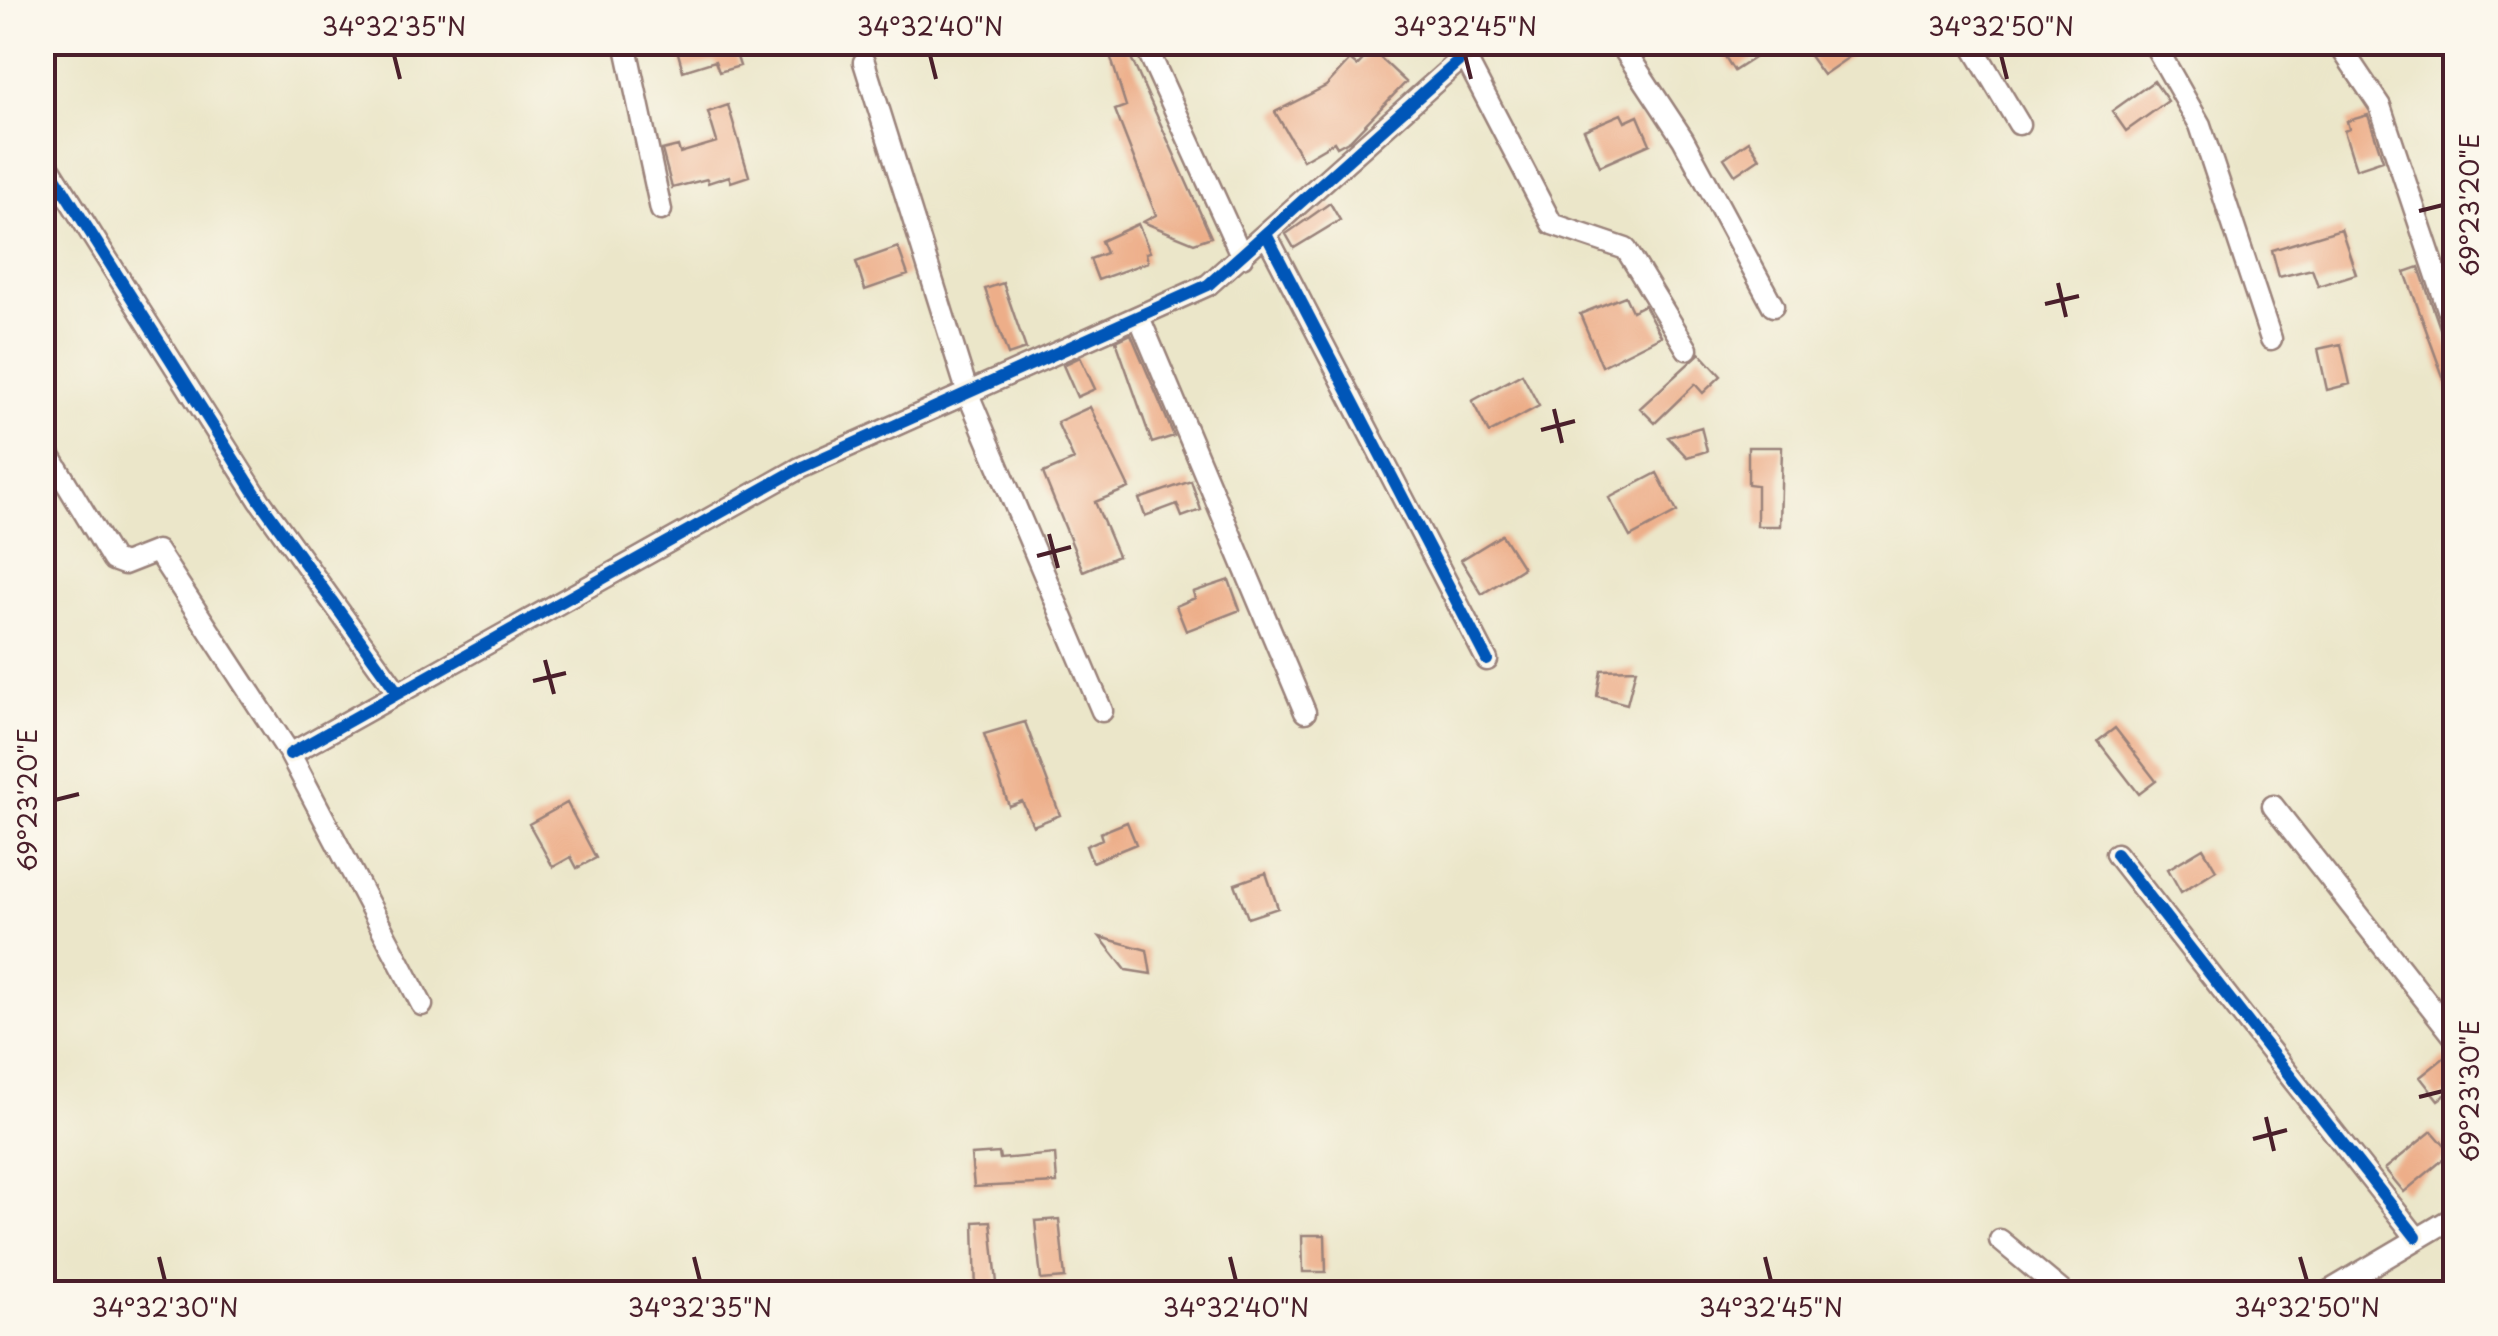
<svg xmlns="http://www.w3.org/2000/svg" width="2498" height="1336" font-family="'Playpen Sans',sans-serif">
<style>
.building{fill:#edae89}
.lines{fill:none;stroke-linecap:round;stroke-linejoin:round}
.street-casing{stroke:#9a827a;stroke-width:25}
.street{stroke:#fff;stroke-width:20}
.cycleway-casing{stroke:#fbf7ec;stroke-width:19}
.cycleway{stroke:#0057b8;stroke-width:12}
.ticks{fill:none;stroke:#4a1f2b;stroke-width:4}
.neatline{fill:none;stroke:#4a1f2b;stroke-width:4}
.ticks-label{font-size:25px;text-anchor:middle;fill:#4a1f2b}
</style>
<rect width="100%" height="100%" fill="#fbf7ec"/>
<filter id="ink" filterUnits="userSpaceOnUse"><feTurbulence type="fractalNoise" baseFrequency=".01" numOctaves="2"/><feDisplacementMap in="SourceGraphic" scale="20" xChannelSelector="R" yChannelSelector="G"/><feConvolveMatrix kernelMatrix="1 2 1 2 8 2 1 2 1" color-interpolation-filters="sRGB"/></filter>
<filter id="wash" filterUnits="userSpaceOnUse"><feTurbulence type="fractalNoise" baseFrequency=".0048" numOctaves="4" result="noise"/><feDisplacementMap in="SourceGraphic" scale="40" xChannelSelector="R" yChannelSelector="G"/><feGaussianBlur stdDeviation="2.25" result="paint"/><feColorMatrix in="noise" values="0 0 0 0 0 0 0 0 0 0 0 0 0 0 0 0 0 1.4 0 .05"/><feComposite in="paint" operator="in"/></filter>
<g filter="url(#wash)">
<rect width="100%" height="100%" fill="#ebe6c9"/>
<g id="blocks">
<path class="building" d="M675,42H760V47L736,54L740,66L719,72L715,61L683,71Z
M1106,42H1124L1211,237L1194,243L1143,222L1156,215L1115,110L1126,106Z
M1716,42H1745L1754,58L1734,71Z
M1799,42H1843L1852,55L1823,75Z
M1372,50L1406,82L1350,140L1337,147L1334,142L1303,160L1275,112L1326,86L1350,60L1357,66Z
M2154,81L2168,101L2126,131L2112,111Z
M728,105L749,176L731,182L729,176L708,183L707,179L672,188L662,150L678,146L680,153L717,142L708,112Z
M1621,114L1625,122L1638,116L1650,144L1600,166L1584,130Z
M2368,115L2383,160L2356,169L2344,131L2349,129L2347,121Z
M1749,141L1760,158L1735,175L1724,158Z
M1330,203L1340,220L1294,248L1286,234Z
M1138,224L1150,252L1146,253L1148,262L1098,280L1090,259L1106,253L1101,241Z
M2341,229L2356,274L2318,286L2312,269L2279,277L2272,250Z
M898,247L908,275L865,290L856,262Z
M2419,267L2443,337L2456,360V412L2405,272Z
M1003,283L1026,349L1008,355L985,289Z
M1625,296L1632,311L1644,305L1661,336L1602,366L1580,314Z
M1131,334L1174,436L1152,443L1116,341Z
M2341,344L2350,384L2327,390L2318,349Z
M1700,353L1721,376L1703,393L1695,384L1655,423L1640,408Z
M1080,357L1095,389L1077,397L1063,365Z
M1522,374L1539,406L1489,433L1472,401Z
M1090,407L1129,488L1095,502L1118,556L1083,571L1043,473L1074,460L1057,422Z
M1701,427L1707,451L1687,457L1668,437Z
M1748,447H1782L1780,526H1757V485L1748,484Z
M1657,473L1677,512L1630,537L1609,498Z
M1191,481L1201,510L1182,517L1177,504L1145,516L1139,499Z
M1502,535L1523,568L1482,594L1461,560Z
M1229,580L1240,610L1186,631L1176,606L1195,598L1193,592Z
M1636,669L1627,704L1597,696L1601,670Z
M1025,722L1060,815L1033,826L1022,801L1009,806L984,734Z
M2115,728L2156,781L2139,794L2098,741Z
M567,803L596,858L577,868L571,857L553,867L529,824Z
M1127,822L1136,844L1092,862L1086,846L1102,839L1100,833Z
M2203,848L2216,870L2181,892L2168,869Z
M1266,873L1278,908L1248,918L1235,884Z
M1100,937L1147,950L1151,974L1126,970Z
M2445,1057L2456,1071V1087L2438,1100L2420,1077Z
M2432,1131L2451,1153L2404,1192L2385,1169Z
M999,1153L1000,1159L1055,1154L1057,1183L974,1187L971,1155Z
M1059,1219L1065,1278L1041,1280L1035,1221Z
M991,1221L998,1294H976L974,1222Z
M1302,1235H1325L1326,1272H1303Z"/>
</g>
</g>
<g filter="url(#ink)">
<use href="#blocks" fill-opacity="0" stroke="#9a827a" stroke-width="2.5"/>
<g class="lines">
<g class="street-casing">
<path id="street" d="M625,42L661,210
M1144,42L1242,257
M1619,42L1683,139L1773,306
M1970,42L2019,124
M2153,42L2200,125L2271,339
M2337,42L2380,106L2456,333
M1465,57L1552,224L1626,249L1687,349
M864,62L968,394L1102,711
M42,156L260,501L398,693
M1267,236L1487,660
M1139,317L1305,712
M42,443L113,560L124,564L157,551L290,754L422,1005
M290,754L800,468L1208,285L1480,42
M2273,806L2456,1039
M2116,854L2416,1237
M2000,1240L2065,1294
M2324,1294L2456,1216"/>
</g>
<use href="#street" class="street"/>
<g class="cycleway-casing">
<path id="cycleway" d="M42,156L260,501L398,693
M1267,236L1487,660
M290,754L800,468L1208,285L1480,42
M2116,854L2416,1237"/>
</g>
<use href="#cycleway" class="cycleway"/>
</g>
</g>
<path class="ticks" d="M394,55L400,79M930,55L936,79M1465,55L1471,79M2001,55L2007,79M2419,211L2443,205M2058,283L2066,317M2045,304L2079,296M1554,409L1562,443M1541,430L1575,421M1049,534L1058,568M1037,556L1071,547M545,660L554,694M533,681L566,673M55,800L79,794M2419,1097L2443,1091M2266,1117L2274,1151M2253,1139L2287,1130M159,1257L165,1281M694,1257L700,1281M1230,1257L1236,1281M1765,1257L1771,1281M2300,1257L2307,1281"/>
<rect width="2498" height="1336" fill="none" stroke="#fbf7ec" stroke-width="110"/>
<rect x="55" y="55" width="2388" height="1226" class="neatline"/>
<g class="ticks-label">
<text x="394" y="36">34°32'35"N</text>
<text x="930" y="36">34°32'40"N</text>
<text x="1465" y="36">34°32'45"N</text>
<text x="2001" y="36">34°32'50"N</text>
<text transform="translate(2470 205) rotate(-90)" y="9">69°23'20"E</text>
<text transform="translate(28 800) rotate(-90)" y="9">69°23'20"E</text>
<text transform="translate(2470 1091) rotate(-90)" y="9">69°23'30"E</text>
<text x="165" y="1317">34°32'30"N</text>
<text x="700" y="1317">34°32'35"N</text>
<text x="1236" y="1317">34°32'40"N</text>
<text x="1771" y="1317">34°32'45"N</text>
<text x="2307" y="1317">34°32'50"N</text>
</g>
</svg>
